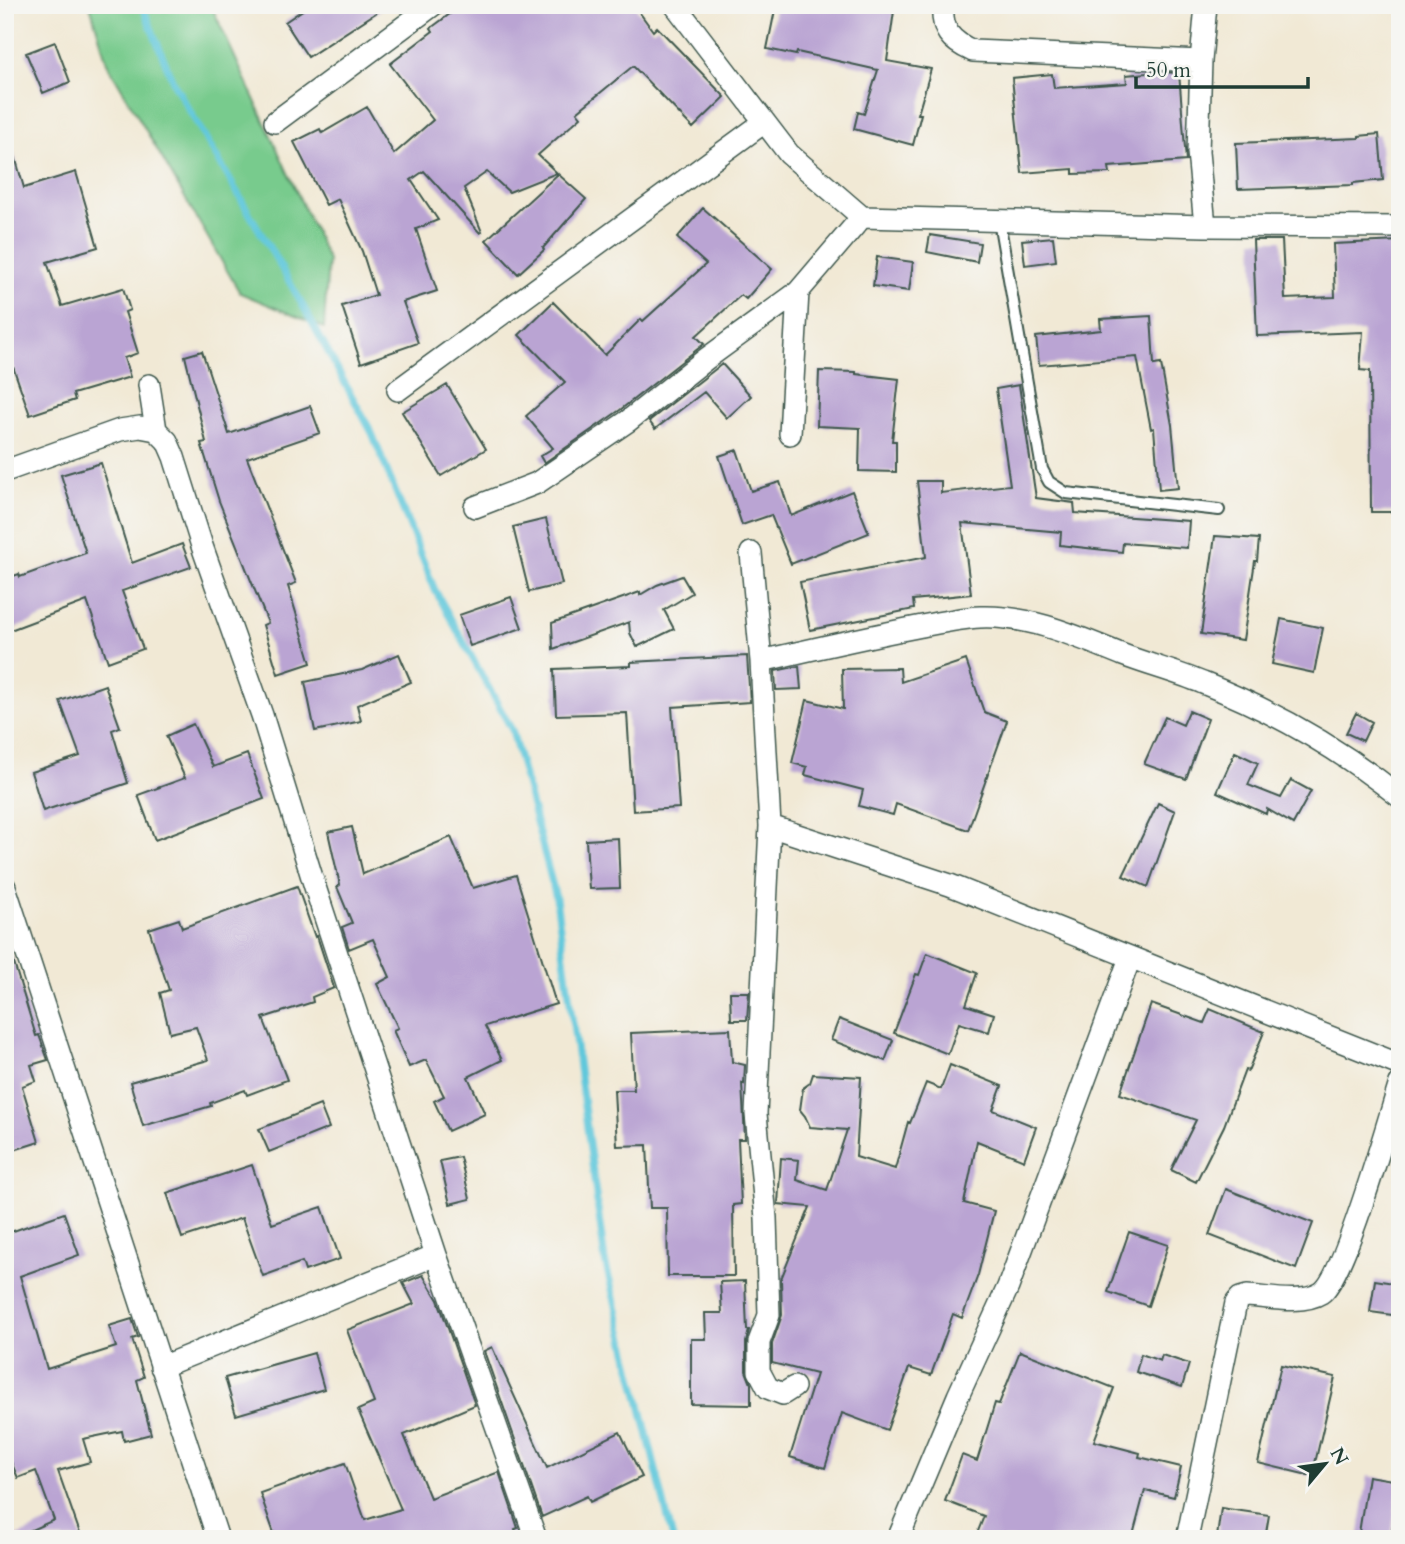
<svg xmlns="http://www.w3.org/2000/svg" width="1405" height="1544" font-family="Cardo,serif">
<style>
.green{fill:#78cb8d;stroke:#4c8460;stroke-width:2}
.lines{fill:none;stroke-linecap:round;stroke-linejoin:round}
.stream{stroke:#60c8db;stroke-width:7}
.building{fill:#baa4d3}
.service-casing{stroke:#3e574c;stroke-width:14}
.minor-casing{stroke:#3e574c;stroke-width:24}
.service{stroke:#fff;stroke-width:10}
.minor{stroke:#fff;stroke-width:21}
</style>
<rect width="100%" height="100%" fill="#f6f6f2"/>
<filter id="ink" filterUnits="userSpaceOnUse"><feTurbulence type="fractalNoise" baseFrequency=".0143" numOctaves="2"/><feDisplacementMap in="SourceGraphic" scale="14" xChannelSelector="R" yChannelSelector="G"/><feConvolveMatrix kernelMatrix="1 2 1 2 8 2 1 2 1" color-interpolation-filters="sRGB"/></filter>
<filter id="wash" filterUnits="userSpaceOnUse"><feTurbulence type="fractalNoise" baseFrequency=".00686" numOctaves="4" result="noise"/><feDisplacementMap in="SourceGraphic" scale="28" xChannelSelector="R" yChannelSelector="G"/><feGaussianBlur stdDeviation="1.57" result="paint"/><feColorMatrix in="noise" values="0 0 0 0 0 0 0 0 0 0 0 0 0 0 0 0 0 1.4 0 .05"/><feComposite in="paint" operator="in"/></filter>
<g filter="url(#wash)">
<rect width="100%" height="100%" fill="#f1e9d5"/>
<path class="green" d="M90,5H211L328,260L324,328L240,293L107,63Z"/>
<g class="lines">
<path class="stream" d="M142,5L174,84L297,295L372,433L435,590L512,730L556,898L605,1261L673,1539"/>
</g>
<g id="blocks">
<path class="building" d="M310,5H388L308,57L285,22Z
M462,5H634L653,31L657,27L725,97L693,128L633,66L577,112L581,117L538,155L557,173L509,192L487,172L464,188L482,232L480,233L424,171L411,180L438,220L416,229L437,291L403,302L418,343L361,363L342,306L376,295L362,251L338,199L326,205L294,142L320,129L322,133L367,107L394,154L433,120L390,64L433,31L431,28Z
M776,5H846L873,11L874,7L894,11L887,61L931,69L918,114H921L913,145L854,129L858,112L864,114L878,70L797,52L796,55L767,49Z
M55,42L70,82L43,93L26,53Z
M1159,72L1179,73L1186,161L1109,167L1110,173L1073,174V169L1022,173L1012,78L1052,74L1054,88L1127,83L1126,75Z
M1379,134L1383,180L1353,183V185L1238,189L1236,143L1359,138V136Z
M10,139L24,188L76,172L98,247L47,262L62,306L123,288L130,310L125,312L138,353L124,358L130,377L73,394L75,400L30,415L5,344V140Z
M558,174L586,199L543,248L544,250L518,274L486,240Z
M703,208L772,269L746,299L741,295L696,336L704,344L620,410L544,463L540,456L553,448L526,416L565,382L519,335L553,302L605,355L641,319L643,321L706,264L677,238Z
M930,235L980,243L977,262L927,252Z
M1053,237L1056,261L1025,265L1022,240Z
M1253,240H1282L1285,299L1335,297L1333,244L1400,241V270H1396L1400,334V394H1397L1400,512H1371L1370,371L1360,370L1363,332L1257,336Z
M877,257L913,262L909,291L873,286Z
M1151,316L1154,365L1161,364L1172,425L1178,488L1159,490L1154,428L1151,429L1137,357L1039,365L1036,337L1101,330L1100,319Z
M202,351L229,434L310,406L320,433L247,458L296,583L288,586L311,663L278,674L263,625L268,623L219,501L201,443L206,442L185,356Z
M722,364L751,396L727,418L704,392L655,429L649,421Z
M819,371L856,372V374L899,379L892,441H896V472L859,471L860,428L817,426Z
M447,385L486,449L441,476L402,412Z
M1019,385L1036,498L1074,503L1075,513L1189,521L1187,548L1123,543L1122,552L1060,545L1061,532L962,523L971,594L913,600L914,609L810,630L800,582L926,557L917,481H941V493L1010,485L996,389Z
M737,450L751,491L780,482L791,516L852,491L869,533L791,564L771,515L742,525L719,456Z
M101,463L132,563L182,544L191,567L122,591L143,649L108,662L87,601L5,632V579L19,574L20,577L86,553L61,475Z
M546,519L562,584L529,592L513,527Z
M1215,536L1259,539L1257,561H1255L1243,640L1201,634Z
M682,576L692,593L664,610L674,629L637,647L630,633L629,622L553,649L552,623L640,592V595L657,585Z
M511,597L522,628L470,646L459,615Z
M1281,619L1323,628L1314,673L1272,664Z
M399,654L411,682L357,705L361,721L315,731L305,682L362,670Z
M747,656L750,702L672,707L679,808L633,811L627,713L556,715L554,669L631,666V662Z
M966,660L984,712L1007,721L968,830L896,804L893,815L859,806L863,790L805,775L807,767L792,763L807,700L843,709L842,669L900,668L901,682Z
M799,666L801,689L776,690L775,671Z
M105,685L120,727L112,730L128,783L43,811L31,772L80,756L60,701Z
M1189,711L1208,719L1186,779L1144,764L1165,717L1183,725Z
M1356,713L1372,722L1363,741L1346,733Z
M193,724L213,767L247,754L264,799L155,840L138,795L185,778L166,736Z
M1235,752L1258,763L1248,785L1281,798L1291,780L1311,791L1293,824L1267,809L1266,814L1217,792Z
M1158,803L1175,811L1148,887L1123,876Z
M352,827L363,874L451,837L473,888L516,875L556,1004L485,1026L502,1060L468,1077L485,1114L448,1131L434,1101L444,1096L426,1060L409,1067L393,1030L398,1028L377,984L390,977L373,939L349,949L342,927L352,923L337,887L340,885L328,832Z
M618,838L620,888L589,889L586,840Z
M297,886L315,937L317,936L334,988L312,997L313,1002L263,1018L287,1080L247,1095L245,1090L210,1103L211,1106L143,1126L130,1082L208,1060L196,1027L170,1033L160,993L169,990L149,929L179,919L182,928Z
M10,950L36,1036L39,1035L48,1060L31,1065L36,1081L22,1086L39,1142L5,1153V951Z
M927,953L977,973L966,1005L994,1014L989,1032L959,1023L948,1054L894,1033L916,974L919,975Z
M730,992H749L747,1020H731Z
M1151,1004L1204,1023L1210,1009L1264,1032L1248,1071L1245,1070L1224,1126L1196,1182L1171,1170L1196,1120L1120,1094Z
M839,1019L893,1040L885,1061L831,1040Z
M730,1029L732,1062L745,1065L744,1084L742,1083L745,1139H738L741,1204L733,1205L734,1276H668L667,1208H650L647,1145L617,1146L614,1090H634L631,1033Z
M950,1065L1002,1086L993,1110L1036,1127L1024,1160L977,1141L964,1203L994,1211L978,1275L962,1318L953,1314L931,1375L909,1368L887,1430L842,1413L825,1468L790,1457L816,1374L772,1363V1344L782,1315L781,1279L810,1207L778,1204L781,1158L799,1160L797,1180L827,1190L847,1130L810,1127L805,1116L800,1110L803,1088L810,1083L813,1074L861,1077L856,1157L895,1169L908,1122L910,1123L926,1083L941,1089Z
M320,1105L329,1128L269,1152L259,1129Z
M460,1157L470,1199L450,1204L440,1161Z
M252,1165L272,1224L322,1207L340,1259L305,1271L302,1262L263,1276L242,1218L182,1238L167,1193Z
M1226,1189L1313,1223L1296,1269L1209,1235Z
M64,1213L79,1255L20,1276L47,1369L116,1347L109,1326L132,1319L138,1337L132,1339L144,1377L137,1380L151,1434L124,1441L122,1431L83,1439L90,1462L58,1471L82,1539H11L54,1520L36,1471L18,1478L5,1448V1234Z
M1129,1232L1168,1245L1148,1306L1108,1292Z
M423,1275L438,1300L475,1405L404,1435L430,1498L499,1472L518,1528L515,1529L519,1539H276L260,1493L345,1463L365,1520L401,1509L358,1410L374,1403L347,1330L414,1304L403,1283Z
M1375,1280L1400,1284V1316L1370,1312Z
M745,1281L747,1330H749L746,1342V1371L751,1384V1405L691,1404V1339H706L705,1313H722L720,1282Z
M492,1347L547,1468L620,1432L642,1477L590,1502L587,1496L542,1517L484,1351Z
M1020,1351L1114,1388L1094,1441L1140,1453L1139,1457L1181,1467L1174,1497L1145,1490L1132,1539H975L984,1516L945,1501L962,1455L977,1461L995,1403L999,1404Z
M314,1353L324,1389L236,1415L225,1378Z
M1141,1354L1160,1361L1162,1355L1189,1364L1182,1387L1136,1372Z
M1281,1365L1335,1377L1312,1476L1258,1463Z
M1368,1476L1399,1481L1391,1539H1358Z
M1221,1508L1269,1515L1265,1539L1217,1537Z"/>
</g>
</g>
<g filter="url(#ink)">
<use href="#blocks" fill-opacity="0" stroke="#3e574c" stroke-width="2"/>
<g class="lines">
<g class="service-casing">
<path id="service" d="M999,221L1042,469L1049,482L1066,493L1219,510"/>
</g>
<g class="minor-casing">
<path id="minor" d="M675,5L789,154L862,217L1205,226L1400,227
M943,5C941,30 950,41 973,51L1201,61
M275,122L433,5
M1205,226L1198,152L1201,61L1206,5
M149,385L156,430L167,441L174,457L202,546L262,715L315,887L436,1255L536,1539
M398,390L763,123
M790,434L798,292
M5,471L120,430L140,427L156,430
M475,507L537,483L628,421L706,359L798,292L862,217
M751,553L761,661L770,826L756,1114L766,1218L769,1315L759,1342V1371L768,1388L783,1394L794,1387
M761,661C813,649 865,637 917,627C938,623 959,618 980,617C1030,615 1078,637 1123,655C1149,665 1177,672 1203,683C1274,711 1340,749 1400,797
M770,826L950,885L1400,1065
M5,887L218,1539
M161,1367L436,1255
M898,1539L958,1396L1008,1287L1130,958
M1187,1539L1236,1303L1240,1298L1247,1296C1269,1297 1301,1305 1321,1293C1344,1279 1389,1117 1400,1083"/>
</g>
<use href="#service" class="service"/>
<use href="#minor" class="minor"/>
</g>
</g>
<rect width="1405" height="1544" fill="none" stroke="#f6f6f2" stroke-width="28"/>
<g transform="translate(1325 1464) rotate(61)" stroke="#f6f6f2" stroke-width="5" paint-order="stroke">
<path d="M0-5L12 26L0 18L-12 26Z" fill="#1f3d34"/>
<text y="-10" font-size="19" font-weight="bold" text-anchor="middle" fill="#1f3d34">N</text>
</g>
<path d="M1136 77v10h172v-10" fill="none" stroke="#1f3d34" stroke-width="3.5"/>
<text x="1146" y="77" font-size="21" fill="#1f3d34" stroke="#f6f6f2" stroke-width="5" paint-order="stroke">50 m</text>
</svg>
